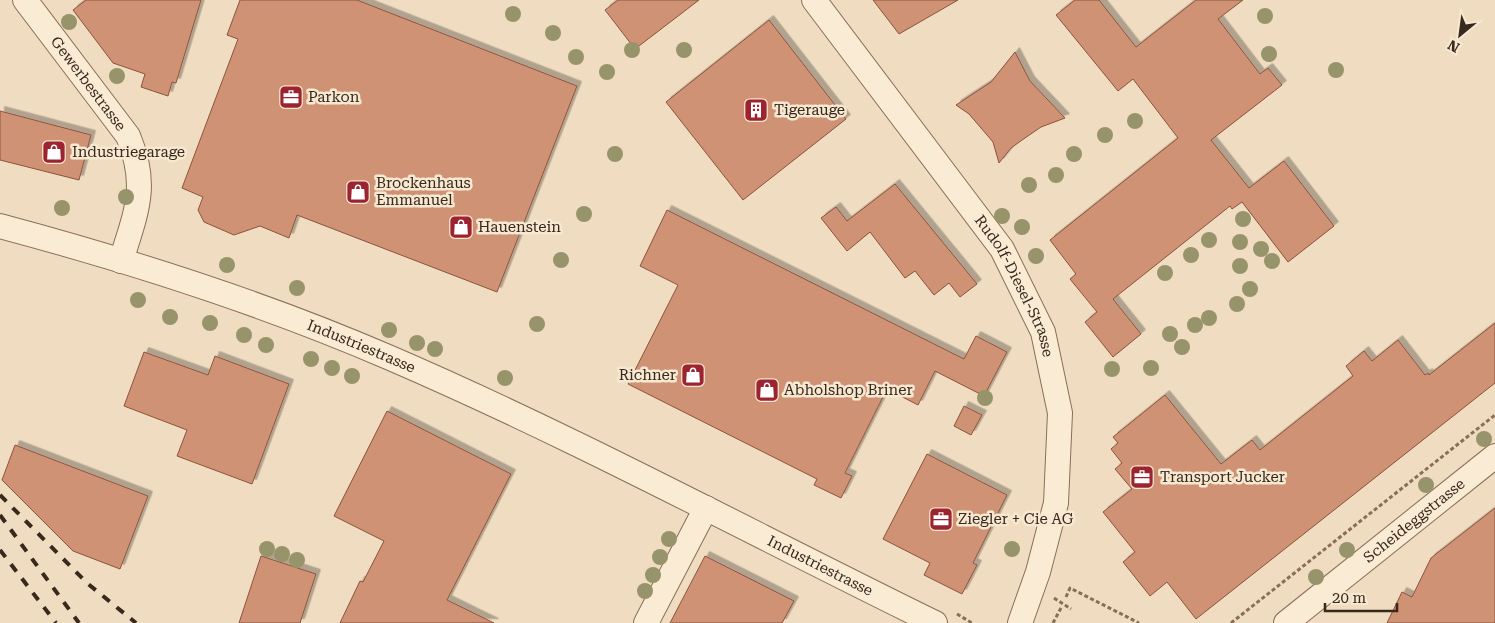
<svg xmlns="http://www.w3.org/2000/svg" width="1495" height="623" font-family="'Roboto Serif',serif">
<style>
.building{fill:#d09274;stroke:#8b533c;filter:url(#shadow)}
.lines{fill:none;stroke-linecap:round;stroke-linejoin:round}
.minor-casing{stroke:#8a6e57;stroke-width:26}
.path{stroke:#8a6e57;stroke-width:3;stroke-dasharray:4 2.5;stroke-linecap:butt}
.minor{stroke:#faebd4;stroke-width:24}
.rail{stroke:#39281c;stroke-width:4;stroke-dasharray:9 9;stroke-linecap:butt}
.tree{fill:#97936a}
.labels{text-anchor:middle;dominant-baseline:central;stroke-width:5;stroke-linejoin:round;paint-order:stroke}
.street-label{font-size:15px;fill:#39281c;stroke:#f7e8d1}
.poi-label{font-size:15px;fill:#39281c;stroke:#f7e8d1;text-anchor:start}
</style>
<defs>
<filter id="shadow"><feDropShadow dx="4.5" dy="-4.5" stdDeviation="0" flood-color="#0004"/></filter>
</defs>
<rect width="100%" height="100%" fill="#f0ddc1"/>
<path class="building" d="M86,0H201L176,83L172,82L168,96L141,87L145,74L113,63L73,10Z
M240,0H357L577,86L497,292L297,215L289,238L260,226L234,235L204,222L198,210L203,197L182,188L238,39L227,35Z
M618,0H699L635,49L605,10Z
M873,0H958L899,34Z
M1075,0H1099L1136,47L1196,0H1243L1218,19L1260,74L1268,68L1282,85L1211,140L1249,188L1284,161L1334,226L1288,262L1242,202L1232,209L1230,206L1113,299L1141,334L1113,357L1085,322L1097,312L1070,279L1076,274L1050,240L1178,138L1133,79L1118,91L1056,15Z
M769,20L846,119L743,200L666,102Z
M1015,52L1030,81L1065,118L1041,127L1025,138L1011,148L999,163L993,142L969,114L956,105L991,82Z
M0,111L91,135L79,180L0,160Z
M895,184L977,284L960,297L949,283L934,295L915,271L905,278L870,232L847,251L821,218L836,207L847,221Z
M667,210L964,359L976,336L1007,352L984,396L935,371L918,405L887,389L845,473L852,476L841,498L814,485L817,479L628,384L678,285L640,266Z
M1495,323V383L1196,619L1167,582L1150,596L1123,562L1135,552L1103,512L1132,489L1115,469L1122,463L1111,449L1118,443L1113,437L1165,395L1221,464L1252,440L1260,450L1353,376L1346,366L1364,351L1372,361L1398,340L1425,375L1428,373L1429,375Z
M144,352L208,375L215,356L289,384L252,484L177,456L187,430L124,406Z
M964,406L982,415L971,435L954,426Z
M387,411L511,474L447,600L494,623H340L360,581L363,582L384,541L334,516Z
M15,445L148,496L120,569L73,551L2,480Z
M927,454L1007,495L973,563L977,565L962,594L924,575L930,563L883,539Z
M1495,508V623H1387L1402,592L1412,597L1431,558Z
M261,556L316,574L300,623H239Z
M705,556L794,601L782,623H670Z"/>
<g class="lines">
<g class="minor-casing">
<g id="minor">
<path id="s1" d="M25,0L128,136C149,186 136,212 121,261"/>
<path id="s2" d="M814,0L1002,249L1043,332L1060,413L1056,503L1038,572L1020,623"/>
<path id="s3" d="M0,226C131,261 263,303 388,357C574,437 753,534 935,623"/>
<path d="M646,623L706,508"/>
<path id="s4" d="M1286,623L1495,456"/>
</g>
</g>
<path class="path" d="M1066,597L1070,588L1139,623
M1054,598L1071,609
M957,614L972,623
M1053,623L1061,608
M1231,623L1495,415"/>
<use href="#minor" class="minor"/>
<path class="rail" d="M0,495L87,583L136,623
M0,515L79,623
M0,550L56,623"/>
</g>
<g class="tree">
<circle cx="513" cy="14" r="8"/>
<circle cx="1265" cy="16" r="8"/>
<circle cx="69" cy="22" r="8"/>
<circle cx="553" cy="33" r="8"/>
<circle cx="632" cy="50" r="8"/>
<circle cx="684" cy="50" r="8"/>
<circle cx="1269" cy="54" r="8"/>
<circle cx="576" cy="57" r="8"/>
<circle cx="1336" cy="70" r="8"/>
<circle cx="607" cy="72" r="8"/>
<circle cx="117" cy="76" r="8"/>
<circle cx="1135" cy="121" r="8"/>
<circle cx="1105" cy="135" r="8"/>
<circle cx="615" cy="154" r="8"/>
<circle cx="1074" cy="154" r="8"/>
<circle cx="1056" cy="175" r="8"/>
<circle cx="1029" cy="185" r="8"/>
<circle cx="126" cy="197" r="8"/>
<circle cx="62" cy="208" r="8"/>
<circle cx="584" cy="214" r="8"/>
<circle cx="1002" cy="216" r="8"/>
<circle cx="1243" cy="219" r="8"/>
<circle cx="1022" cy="227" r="8"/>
<circle cx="1209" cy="240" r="8"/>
<circle cx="1240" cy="242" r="8"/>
<circle cx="1261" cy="249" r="8"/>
<circle cx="1191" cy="255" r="8"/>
<circle cx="1036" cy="256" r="8"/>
<circle cx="561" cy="260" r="8"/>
<circle cx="1272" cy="261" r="8"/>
<circle cx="227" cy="265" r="8"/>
<circle cx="1240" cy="266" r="8"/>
<circle cx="1165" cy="273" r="8"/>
<circle cx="297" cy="288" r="8"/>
<circle cx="1250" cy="289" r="8"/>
<circle cx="138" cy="300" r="8"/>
<circle cx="1237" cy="304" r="8"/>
<circle cx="170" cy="317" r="8"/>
<circle cx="1209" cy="318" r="8"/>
<circle cx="210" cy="323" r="8"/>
<circle cx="537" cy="324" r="8"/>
<circle cx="1195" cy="325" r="8"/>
<circle cx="389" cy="330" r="8"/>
<circle cx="1170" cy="334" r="8"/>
<circle cx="244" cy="335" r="8"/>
<circle cx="417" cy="343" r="8"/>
<circle cx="266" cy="345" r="8"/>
<circle cx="1182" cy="347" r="8"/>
<circle cx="435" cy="349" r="8"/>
<circle cx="311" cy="359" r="8"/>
<circle cx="332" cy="368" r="8"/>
<circle cx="1151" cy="368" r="8"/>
<circle cx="1112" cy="369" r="8"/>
<circle cx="352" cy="376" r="8"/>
<circle cx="505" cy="378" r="8"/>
<circle cx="985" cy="398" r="8"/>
<circle cx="1484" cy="439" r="8"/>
<circle cx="1426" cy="485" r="8"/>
<circle cx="669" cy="539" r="8"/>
<circle cx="267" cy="549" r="8"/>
<circle cx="1012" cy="549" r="8"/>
<circle cx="1347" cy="550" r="8"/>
<circle cx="282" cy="554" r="8"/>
<circle cx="660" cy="557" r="8"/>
<circle cx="297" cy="560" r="8"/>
<circle cx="653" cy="575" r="8"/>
<circle cx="1316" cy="577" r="8"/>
<circle cx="645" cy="591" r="8"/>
</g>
<defs>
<g id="office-square" transform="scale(1.25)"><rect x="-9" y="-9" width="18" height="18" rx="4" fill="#9c2431" stroke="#f7e8d1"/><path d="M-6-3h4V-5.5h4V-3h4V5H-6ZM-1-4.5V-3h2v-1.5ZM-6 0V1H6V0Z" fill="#fff"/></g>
<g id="building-square" transform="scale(1.25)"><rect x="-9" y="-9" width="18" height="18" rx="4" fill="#9c2431" stroke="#f7e8d1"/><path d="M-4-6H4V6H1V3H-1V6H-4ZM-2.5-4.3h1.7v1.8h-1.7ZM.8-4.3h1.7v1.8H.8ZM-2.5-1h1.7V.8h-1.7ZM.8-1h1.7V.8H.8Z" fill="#fff"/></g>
<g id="shop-square" transform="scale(1.25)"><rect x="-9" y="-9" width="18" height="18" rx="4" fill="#9c2431" stroke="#f7e8d1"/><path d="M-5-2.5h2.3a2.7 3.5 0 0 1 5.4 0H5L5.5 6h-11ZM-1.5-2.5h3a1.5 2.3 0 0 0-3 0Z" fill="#fff"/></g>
</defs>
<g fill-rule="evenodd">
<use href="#office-square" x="291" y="97"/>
<use href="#building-square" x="756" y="110"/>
<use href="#shop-square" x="54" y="152"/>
<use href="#shop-square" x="358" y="192"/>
<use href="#shop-square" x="461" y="227"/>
<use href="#shop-square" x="693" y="375"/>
<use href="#shop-square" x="767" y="390"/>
<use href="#office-square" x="1142" y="477"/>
<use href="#office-square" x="941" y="519"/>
</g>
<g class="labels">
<g class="street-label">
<text stroke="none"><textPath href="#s1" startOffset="105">Gewerbestrasse</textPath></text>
<text stroke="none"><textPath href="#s2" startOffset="351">Rudolf-Diesel-Strasse</textPath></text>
<text stroke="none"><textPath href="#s3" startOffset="381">Industriestrasse</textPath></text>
<text stroke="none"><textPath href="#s4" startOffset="164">Scheideggstrasse</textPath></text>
<text stroke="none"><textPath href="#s3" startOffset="890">Industriestrasse</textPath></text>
</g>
<g class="poi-label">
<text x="308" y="97">Parkon</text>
<text x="774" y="110">Tigerauge</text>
<text x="72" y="152">Industriegarage</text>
<text x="376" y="183">Brockenhaus<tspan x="376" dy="17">Emmanuel</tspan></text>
<text x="478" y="227">Hauenstein</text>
<text x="676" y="375" text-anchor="end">Richner</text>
<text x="784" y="390">Abholshop Briner</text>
<text x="1160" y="477">Transport Jucker</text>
<text x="958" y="519">Ziegler + Cie AG</text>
</g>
</g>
<g transform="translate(1460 35) rotate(209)" stroke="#f7e8d1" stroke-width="4" paint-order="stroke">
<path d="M0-4L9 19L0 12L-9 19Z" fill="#39281c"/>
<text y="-8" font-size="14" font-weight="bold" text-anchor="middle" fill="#39281c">N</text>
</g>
<path d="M1325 603v8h72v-8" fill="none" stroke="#39281c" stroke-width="2.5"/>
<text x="1332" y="603" font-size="15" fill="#39281c" stroke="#f7e8d1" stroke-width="4" paint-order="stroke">20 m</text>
</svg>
